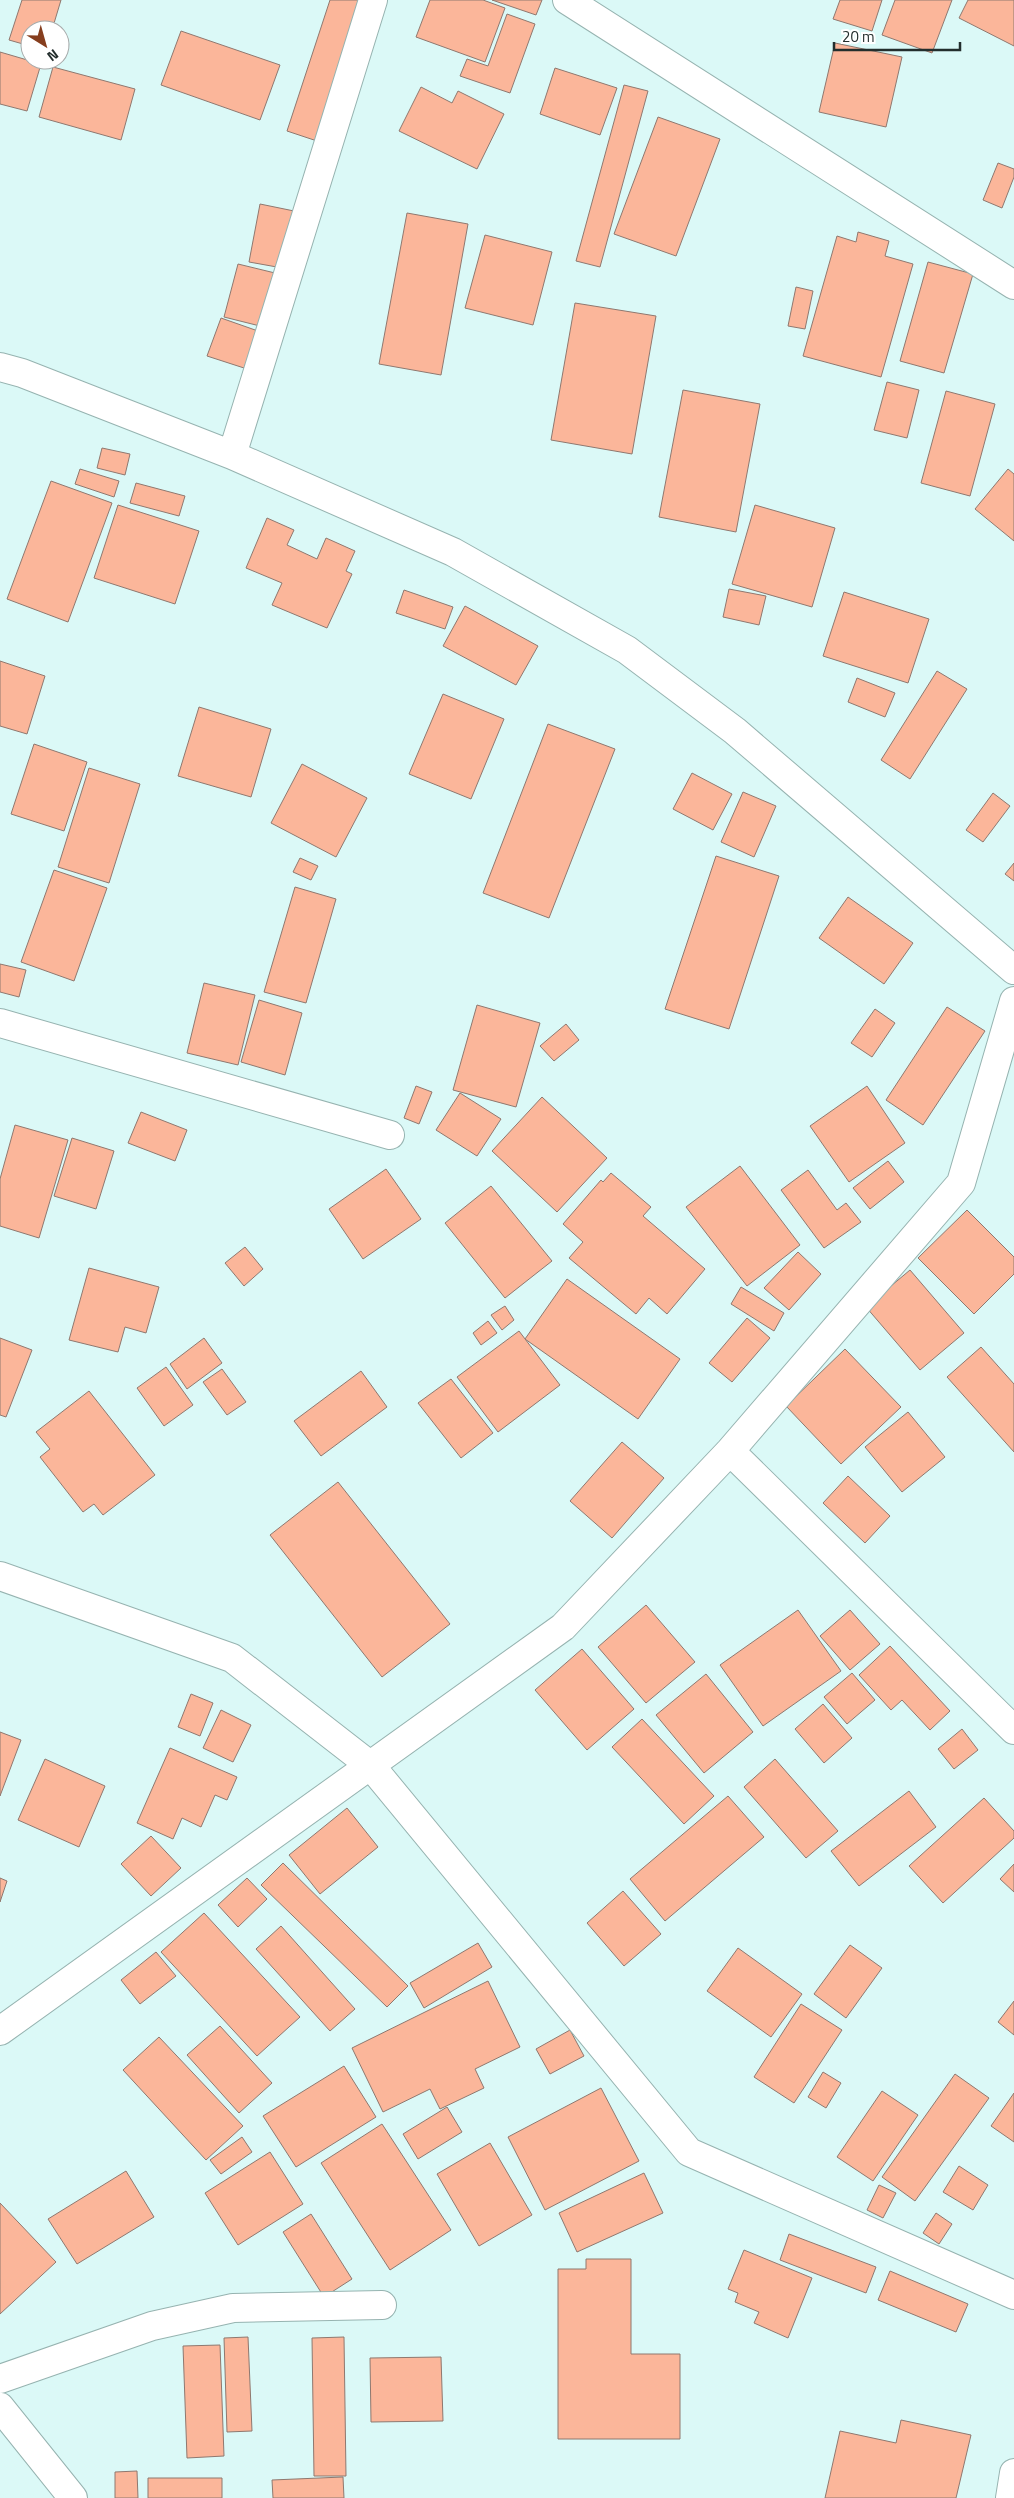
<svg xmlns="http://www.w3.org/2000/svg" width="1014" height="2498" font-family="'Titillium Web',sans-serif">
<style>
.building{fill:#fbb69a;stroke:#8f786f}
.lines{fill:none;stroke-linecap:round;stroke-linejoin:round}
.minor-casing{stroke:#96b3b0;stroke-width:30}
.minor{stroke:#fff;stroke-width:28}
</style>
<rect width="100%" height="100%" fill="#dbf9f7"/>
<path class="building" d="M22,0H61L52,30H30V46L9,40Z
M330,0H363L317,141L287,131Z
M430,0H483L505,8L485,62L416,37Z
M492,0H542L536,15Z
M840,0H882L872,31L833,19Z
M895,0H952L932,53L882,35Z
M968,0H1014V46L959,18Z
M507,14L535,24L510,93L460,76L467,59L488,66Z
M181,31L280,65L260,120L161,85Z
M835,43L902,57L886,127L819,112Z
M0,52L41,64L27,111L0,104Z
M53,67L135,89L121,140L39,117Z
M555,68L617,88L600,135L540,114Z
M624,85L648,91L600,267L576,261Z
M421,87L452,103L458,91L504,114L477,169L399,131Z
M658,117L720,139L676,256L614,234Z
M998,163L1014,169V177L1002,208L983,200Z
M260,204L299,212L288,269L249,262Z
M407,213L468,224L441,375L379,364Z
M858,232L889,241L885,256L913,264L881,377L803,356L837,236L856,242Z
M485,235L552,252L533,325L465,308Z
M928,262L973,274L944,373L900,361Z
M238,264L275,273L260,326L224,317Z
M796,287L813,291L805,329L788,326Z
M575,303L656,316L632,454L551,440Z
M221,318L258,331L244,368L207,356Z
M887,382L919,390L907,438L874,430Z
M683,390L760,404L736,532L659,517Z
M946,391L995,404L970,496L921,483Z
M102,448L130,454L125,475L97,468Z
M80,469L119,481L114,497L75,484Z
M1008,469L1014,474V541L975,509Z
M51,481L112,503L68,622L7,599Z
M136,483L185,496L179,516L130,503Z
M118,505L199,531L175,604L94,578Z
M755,505L835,528L812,607L732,584Z
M267,518L294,530L287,545L317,559L326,538L355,551L346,571L352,574L327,628L272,605L282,583L246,568Z
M729,589L766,596L759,625L723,617Z
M404,590L453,607L445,629L396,613Z
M844,592L929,619L908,683L823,656Z
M465,606L538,646L516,685L443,646Z
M0,661L45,676L27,734L0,726Z
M937,671L967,689L910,779L881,760Z
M857,678L895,693L885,717L848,702Z
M443,694L504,719L471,799L409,774Z
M199,707L271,729L251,797L178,776Z
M548,724L615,749L549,918L483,893Z
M34,744L87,762L64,831L11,814Z
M302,764L367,798L336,857L271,823Z
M89,768L140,784L109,883L58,867Z
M692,773L732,794L713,830L673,809Z
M743,792L776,806L754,857L721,842Z
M993,793L1010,806L983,842L966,830Z
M716,856L779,876L729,1029L665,1009Z
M300,858L318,866L311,880L293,872Z
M1014,863V881L1005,874Z
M54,870L107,888L74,981L21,962Z
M295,887L336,899L306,1003L264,992Z
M848,897L913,943L884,984L819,938Z
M0,964L26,970L19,997L0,992Z
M204,983L255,995L238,1065L187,1053Z
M259,1000L302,1013L285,1075L241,1062Z
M477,1005L540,1023L516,1107L453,1090Z
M947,1007L985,1031L923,1125L886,1100Z
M875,1009L895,1023L872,1057L851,1043Z
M566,1024L579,1040L554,1061L540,1046Z
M416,1086L432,1092L419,1124L404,1118Z
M867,1086L905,1143L849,1182L810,1126Z
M460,1093L501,1119L477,1156L436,1130Z
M542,1097L607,1158L557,1212L492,1151Z
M141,1112L187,1130L175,1161L128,1143Z
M15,1125L68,1140L39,1238L0,1226V1179Z
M72,1138L114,1151L96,1209L54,1196Z
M888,1161L904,1182L870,1209L853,1188Z
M740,1166L800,1245L747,1286L686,1207Z
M386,1169L421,1219L363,1259L329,1209Z
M808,1170L837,1210L846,1203L861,1222L824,1248L781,1190Z
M611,1173L651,1207L643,1216L705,1269L667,1314L649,1298L636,1314L569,1258L583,1242L563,1224L601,1180L603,1182Z
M491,1186L552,1261L505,1298L445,1223Z
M967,1210L1014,1257V1274L974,1314L918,1258Z
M245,1247L263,1269L244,1286L225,1263Z
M798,1252L821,1274L789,1310L764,1288Z
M89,1268L159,1287L146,1333L125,1327L118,1352L69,1340Z
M910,1270L964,1333L920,1370L866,1307Z
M567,1279L680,1359L638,1419L525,1339Z
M741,1287L784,1313L774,1331L731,1304Z
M505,1306L514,1320L502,1330L491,1315Z
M747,1318L770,1338L732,1382L709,1363Z
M488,1321L497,1333L481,1345L473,1333Z
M519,1331L560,1385L498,1432L457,1377Z
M0,1338L32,1350L6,1417L0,1415Z
M204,1338L222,1363L187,1389L170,1364Z
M981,1347L1014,1384V1452L947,1377Z
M845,1349L901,1407L841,1464L786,1406Z
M166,1367L193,1405L164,1426L137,1388Z
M222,1369L246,1402L227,1415L203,1382Z
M361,1371L387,1407L321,1456L294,1421Z
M451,1379L493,1433L461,1458L418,1403Z
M89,1391L155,1475L103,1515L94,1504L83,1512L40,1457L50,1449L36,1432Z
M908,1412L945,1457L902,1492L865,1447Z
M622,1442L664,1478L612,1538L570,1501Z
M848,1476L890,1516L865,1543L823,1503Z
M338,1482L450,1624L382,1677L270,1535Z
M646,1605L695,1662L646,1703L598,1647Z
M798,1610L841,1671L763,1726L720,1665Z
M850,1610L880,1644L850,1670L820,1636Z
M890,1646L950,1711L930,1730L902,1700L891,1710L859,1675Z
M582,1649L634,1709L587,1750L535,1690Z
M852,1673L875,1700L847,1724L824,1697Z
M706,1674L753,1732L704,1773L656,1715Z
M191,1694L213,1703L200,1736L178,1727Z
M823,1704L852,1738L824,1763L795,1729Z
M221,1710L251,1725L233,1762L203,1748Z
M642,1719L714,1796L684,1824L612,1747Z
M962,1729L978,1750L954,1769L938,1749Z
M0,1732L21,1740L0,1796Z
M170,1748L237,1777L227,1800L215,1795L201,1827L182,1818L173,1839L137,1823Z
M45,1759L105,1786L79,1847L18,1820Z
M775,1759L838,1831L806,1858L744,1787Z
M909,1791L936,1827L859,1886L831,1851Z
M728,1796L764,1837L665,1921L630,1879Z
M984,1798L1014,1831V1838L943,1903L909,1866Z
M347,1808L378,1847L320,1894L289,1855Z
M151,1836L181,1868L151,1896L121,1864Z
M283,1863L408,1986L387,2007L261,1885Z
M1014,1864V1892L1000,1879Z
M0,1878L7,1881L0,1902Z
M247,1878L267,1899L238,1927L218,1905Z
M623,1891L661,1934L624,1966L587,1923Z
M204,1913L300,2017L257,2056L161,1952Z
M281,1926L355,2009L330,2031L256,1949Z
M478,1943L492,1967L424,2008L410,1983Z
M850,1945L882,1968L846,2018L814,1994Z
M738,1948L802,1994L771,2037L707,1991Z
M156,1952L176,1976L140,2004L121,1980Z
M488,1981L520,2047L475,2069L484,2088L440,2109L430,2089L383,2112L352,2048Z
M1014,2001V2035L998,2022Z
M801,2004L842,2030L794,2103L754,2077Z
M220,2026L272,2083L239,2113L187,2055Z
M570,2030L584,2056L550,2074L536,2049Z
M159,2037L243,2126L206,2160L123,2070Z
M344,2066L376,2117L296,2167L263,2116Z
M823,2072L841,2083L826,2108L808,2097Z
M955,2074L989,2098L915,2201L882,2177Z
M601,2088L639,2161L545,2210L508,2137Z
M882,2091L918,2115L873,2181L837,2157Z
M1014,2093V2142L991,2126Z
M447,2107L462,2132L418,2159L403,2134Z
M382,2124L451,2230L390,2270L321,2163Z
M242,2137L252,2152L221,2174L210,2160Z
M490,2143L532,2215L479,2246L437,2174Z
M270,2152L303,2204L238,2245L205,2193Z
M959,2166L988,2185L973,2210L943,2192Z
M126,2171L154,2217L77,2264L48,2219Z
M644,2173L663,2213L577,2252L559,2213Z
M879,2185L896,2193L883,2218L867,2210Z
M0,2203L56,2262L0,2314Z
M936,2213L952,2224L939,2244L923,2233Z
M311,2214L352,2279L324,2297L283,2232Z
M789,2234L876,2267L866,2293L780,2260Z
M744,2250L812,2278L788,2338L754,2323L759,2312L735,2302L738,2293L728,2289Z
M586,2259H631V2354H680V2439H558V2269H586Z
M890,2271L968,2304L956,2332L878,2300Z
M248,2337L252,2431L227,2432L224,2338Z
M344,2337L346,2476H314L312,2338Z
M220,2345L224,2456L187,2458L183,2346Z
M441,2357L443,2421L371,2422L370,2358Z
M901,2420L971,2435L956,2498H825L840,2431L896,2443Z
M137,2471L138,2498H115V2472Z
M343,2477L344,2498H273L272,2480Z
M148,2478H222V2498H148Z"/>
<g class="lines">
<g class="minor-casing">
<path id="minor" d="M567,0L1014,285
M0,367L22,373L232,455L453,552L627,650L735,731L1014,970
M232,455L373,0
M0,1023L390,1135
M730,1451L1014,1730
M0,1576L232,1658L371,1766L689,2152L1014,2295
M0,2031L563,1627L730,1451L961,1183L1014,1001
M0,2379L152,2326L233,2308L382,2305
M0,2407L73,2498
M1010,2498L1014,2473"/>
</g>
<use href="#minor" class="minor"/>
</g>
<g transform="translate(45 45) rotate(143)"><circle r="24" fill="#ffffff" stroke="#a7abab"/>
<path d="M0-4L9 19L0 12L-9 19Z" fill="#863e1e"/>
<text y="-8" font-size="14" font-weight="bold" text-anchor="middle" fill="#232e2d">N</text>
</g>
<path d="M834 42v8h126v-8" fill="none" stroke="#232e2d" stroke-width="2.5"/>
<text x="842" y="42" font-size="15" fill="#232e2d" stroke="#ffffff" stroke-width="4" paint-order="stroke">20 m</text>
</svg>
